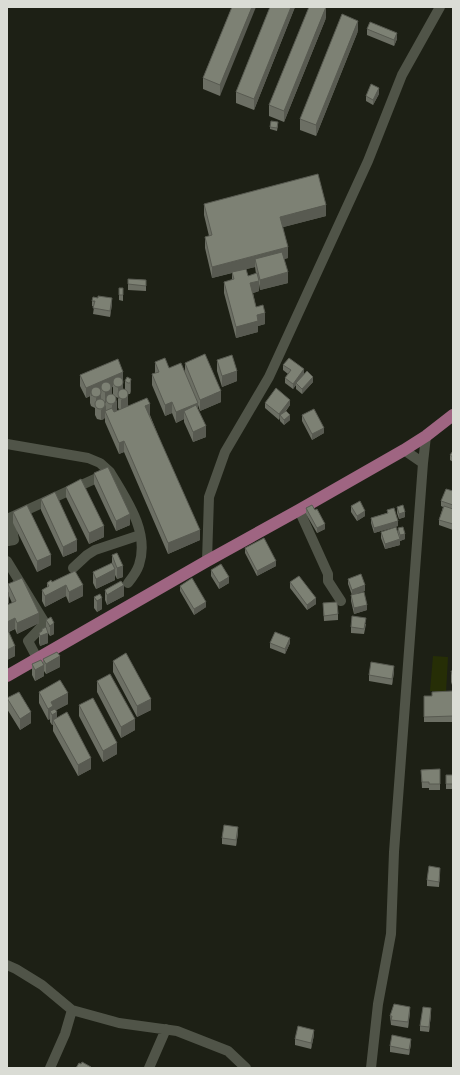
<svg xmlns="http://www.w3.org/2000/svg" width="460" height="1075" font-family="'Open Sans',sans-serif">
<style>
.green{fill:#262e06}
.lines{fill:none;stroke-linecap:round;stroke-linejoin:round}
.minor{stroke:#505448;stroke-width:10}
.major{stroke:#9f6582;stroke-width:12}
.wall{fill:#6c6f64;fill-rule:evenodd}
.shaded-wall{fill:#585a51}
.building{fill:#7d8174;stroke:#585a51}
</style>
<rect width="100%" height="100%" fill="#1d2015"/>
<path class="green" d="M433,656L448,657L446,692L430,691Z"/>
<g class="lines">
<path class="minor" d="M7,444L88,458L100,463L110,472
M404,450L423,463
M299,510L328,574V581L341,601
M7,519L110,472C126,499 150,532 139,565C137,571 132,578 128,583
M7,522L12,529L14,540L8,541L7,540
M7,561L45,623L28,641L37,658
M207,561L209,497L225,452L269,377L368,161L402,75L440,7
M73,568L87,555L95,550L140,535
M7,965L16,969L42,985L72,1010L119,1023L177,1031L228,1051L246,1068
M50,1068L65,1034L72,1010
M149,1068L166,1029
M371,1068L378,1004L391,934L394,852L423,463L426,436"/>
<path class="major" d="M7,676L207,561L299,510L404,450L426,436L453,415"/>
</g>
<path class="wall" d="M232,7L220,96L203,89V78Z
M270,7H295L254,110L236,103V92Z
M326,18L284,122L269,116V105Z
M367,29L397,39L394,46L367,35Z
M358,31L316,136L300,130V119Z
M379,94L373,105L366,101V96Z
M278,125L277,131L270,129V127Z
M204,204L326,216L283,227L288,258L284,259L288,283L260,290L259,284V291L253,293L256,307L265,324L258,326V332L236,338L224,293V282L232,280V273L212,278L205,248V237L209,236L204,215ZM255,267L256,274L248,276L246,269Z
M128,279L146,280V291L128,290Z
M123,294V301L119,300V295Z
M92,301L112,304L110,317L93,314L94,307L92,306Z
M217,360L237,381L222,387L217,371Z
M155,362L169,368L185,372V363L221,402L200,411L198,405V409L206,437L193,442L184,422V419L176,423L172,413L165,416L152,385V374L155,373Z
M283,365L304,374L313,382L302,394L296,389V385L293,389L285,383V378L288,374L283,370Z
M123,372V389L125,390V381L131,379V390L130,394H128V406L150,415L200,540L168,554L124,452L119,454L105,422V417L104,419L101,420L97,419L95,415V408L91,406L90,403V396L86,398L80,386V375ZM112,387H113V394H112ZM116,397L118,398V408L120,410L117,411Z
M265,403L290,405L286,411L290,420L284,425L280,421V417L279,420L265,408Z
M302,415L324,433L312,440L302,421Z
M453,451V462L450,460V455Z
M94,473L130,525L116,531L94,484Z
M66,487L104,537L89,544L66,497Z
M453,491V530L439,525V520L443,507L441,506V501Z
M41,499L77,551L63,557L41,510Z
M351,506L365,516L357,521L351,512Z
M397,507L405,517L399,519L397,513Z
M306,508L325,529L317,533L306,514Z
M387,510L398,526L374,533L371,523V518L387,513Z
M13,512L51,565L37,572L13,523Z
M398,528L405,539L400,541V540V545L385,549L381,538V532L398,534Z
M245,548L276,566L257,576L245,553Z
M112,555L123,577L117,579L115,575V580L96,589L93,583V572L112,563Z
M211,570L229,583L219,589L211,576Z
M75,571L83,596L69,603L66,596L45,607L42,601V590L47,587V583L52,582Z
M348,579L365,591L357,593L367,610L354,614L351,601V595H352L348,584Z
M290,582L316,604L307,610L290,588Z
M8,584L39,623L17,634L15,629L9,632L15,656L7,660V605L12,603L9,596V603L7,604V589L8,591Z
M180,586L206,607L194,615L180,591Z
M105,590L124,596L107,605L105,600Z
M94,597L102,609L97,612L94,608Z
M323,603L338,614V620L324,621Z
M46,620L54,634L50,636L48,633V643L40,646L39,643V633L42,632V629L46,628Z
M366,624L364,634L351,633V627Z
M270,643H290L285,654L270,648Z
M43,659L60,667L46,674L44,671V676L35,681L32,675V664L43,665Z
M113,661L151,710L137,717L113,672Z
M451,671H453V688L451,682Z
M394,672L392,685L369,681V675Z
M97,681L135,730L121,738L97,692Z
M453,691V722H424V696H432Z
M39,692L68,704L56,710L57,718L91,769L78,776L53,731V725H52L50,722V719L48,720L39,703Z
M7,698L31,723L20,730L7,709Z
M79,705L117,754L103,762L79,716Z
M440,769V790H429V788H422L421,770Z
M446,775H453V789H446Z
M238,833L236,846L222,844V838Z
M440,873L439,887L427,886V880Z
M410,1012L408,1028L391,1025L390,1016Z
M431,1014L429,1032L420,1031V1026Z
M314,1035L311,1049L295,1045V1039Z
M411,1044L409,1055L390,1052V1046Z"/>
<path class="shaded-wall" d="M252,7H256L220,96V85Z
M291,7H295L254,110V99Z
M326,7V18L284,122V111Z
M358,21V31L316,136V125Z
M397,33V39L394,46V40Z
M379,88V94L373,105V100Z
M326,205V216L280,228V217Z
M288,247V258L257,266L255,259V267L212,278V267Z
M288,272V283L260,290V280Z
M259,281V291L250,294V283Z
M112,298V304L110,317V311Z
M265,313V324L258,326V332L236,338V327L257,315Z
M304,369V375L296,383V385L293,389V384Z
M237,371V381L222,387V376Z
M123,372V392L122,397L118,399V388L113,382V387L103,391L101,389V402L96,406V398L101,392L91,396L90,392V396L86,398V388Z
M313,377V382L302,394V389Z
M131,379V390L130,394V383Z
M112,388V399H106V403H105V392Z
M221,391V402L200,411V400Z
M128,395V406L121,410V400Z
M117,400V411L112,416V405Z
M290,400V405L281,416L280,415V417L279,420V414Z
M172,402V413L165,416V405Z
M198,403V414L184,411V419L176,423V412Z
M150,404V415L145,416V406Z
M106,405V413L105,411V417L104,419L101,420V410Z
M290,415V420L284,425V420Z
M206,426V437L193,442V432Z
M324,428V433L312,440V434Z
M124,441V452L119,454V443Z
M365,511V516L357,521V516Z
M405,512V517L399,519V514Z
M130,514V525L116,531V521Z
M398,521V526L374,533V528Z
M325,524V529L317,533V528Z
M104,526V537L89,544V533Z
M200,530V540L168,554V543Z
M405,534V539L400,541V535Z
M400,539V545L385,549V544Z
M77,540V551L63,557V547Z
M51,555V565L37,572V561Z
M276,561V566L257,576V571Z
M123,566V577L117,579V568Z
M115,569V580L96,589V579Z
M229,577V583L219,589V583Z
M66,585V596L45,607V596Z
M83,585V596L69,603V592Z
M124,585V596L107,605V595Z
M365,585V591L352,595V590Z
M9,592V603L7,604V593Z
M102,598V609L97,612V601Z
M316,598V604L307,610V605Z
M206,602V607L194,615V609Z
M367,605V610L354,614V608Z
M39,613V623L17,634V623Z
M15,618V629L7,632V622Z
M54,623V634L50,636V626Z
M48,633V643L40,646V636Z
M290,638V643L285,654V649Z
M15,646V656L7,660V650Z
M60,656V667L46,674V664Z
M44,665V676L35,681V670Z
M394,666V672L392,685V679Z
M68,693V704L53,712H57V723L53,720V725H52V715L50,711V719L48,720V709L51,702Z
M151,699V710L137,717V706Z
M31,712V723L20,730V719Z
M135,719V730L121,738V727Z
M117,743V754L103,762V751Z
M91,758V769L78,776V765Z
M238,827V833L236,846V840Z
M410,1007V1012L408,1028V1022Z
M431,1008V1014L429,1032V1027Z
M314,1030V1035L311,1049V1043Z
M411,1039V1044L409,1055V1050Z"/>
<path class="building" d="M232,7H252L220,85L203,78Z
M270,7H291L254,99L236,92Z
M309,7H326L284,111L269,105Z
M342,14L358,21L316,125L300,119Z
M370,22L397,33L394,40L367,29Z
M371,84L379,88L373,100L366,96Z
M271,121L278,122L277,128L270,127Z
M318,174L326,205L280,217L288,247L212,267L205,237L212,235L204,204Z
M282,252L288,272L260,280L255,259Z
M246,269L248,276L257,273L259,281L250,283L256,307L263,305L265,313L257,315L258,321L236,327L224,282L234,279L232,272Z
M128,279L146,280V286L128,284Z
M119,288H123V295H119Z
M98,296L112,298L110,311L93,308L95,301H92L93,297L98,298Z
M205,354L221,391L200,400L185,363Z
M232,355L237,371L222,376L217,360Z
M165,358L169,368L181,363L198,403L176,412L172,402L165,405L152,374L159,372L155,362Z
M289,358L304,369L293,384L285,378L291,370L283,365Z
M118,359L123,372L86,388L80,375Z
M307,371L313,377L302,389L296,383Z
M113 382a5 5 0 1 1 10 0a5 5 0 1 1-10 0Z
M127,377L131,379L130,383H128L125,381Z
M101 387a5 5 0 1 1 10 0a5 5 0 1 1-10 0Z
M91 392a5 5 0 1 1 10 0a5 5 0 1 1-10 0Z
M276,388L290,400L279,414L265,403Z
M118 394a5 5 0 1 1 10 0a5 5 0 1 1-10 0Z
M106 399a5 5 0 1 1 10 0a5 5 0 1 1-10 0Z
M147,398L150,404L145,406L200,530L168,543L124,441L119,443L105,411L112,408L114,412Z
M95 404a5 5 0 1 1 10 0a5 5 0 1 1-10 0Z
M196,405L206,426L193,432L184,411Z
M314,409L324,428L312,434L302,415Z
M286,411L290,415L284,420L280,415Z
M453,451V457L450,455Z
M108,467L130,514L116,521L94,473Z
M81,479L104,526L89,533L66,487Z
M446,489L453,491V505L441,501Z
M55,492L77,540L63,547L41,499Z
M360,501L365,511L357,516L351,506Z
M27,505L51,555L37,561L13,512Z
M312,505L315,510L317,509L325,524L317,528L306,508Z
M403,505L405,512L399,514L397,507Z
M444,506L453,509V524L439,520Z
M394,508L398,521L374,528L371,518L388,513L387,510Z
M396,527L400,539L385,544L381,532Z
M403,527L405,534L400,535L398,528Z
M264,538L276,561L257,571L245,548Z
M117,553L123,566L117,568L112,555Z
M112,563L115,569L96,579L93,572Z
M221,564L229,577L219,583L211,570Z
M75,571L83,585L69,592L66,585L45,596L42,590L49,586L47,583L51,580L52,582Z
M361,574L365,585L352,590L348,579Z
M299,576L316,598L307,605L290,582Z
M22,578L39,613L17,623L15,618L7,622V605L16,601L8,584Z
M192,578L206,602L194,609L180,586Z
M121,581L124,585L107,595L105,590Z
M364,592L367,605L354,608L351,595Z
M100,594L102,598L97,601L94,597Z
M337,602L338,614L324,616L323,603Z
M352,616L366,618L364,629L351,627Z
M51,617L54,623L50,626L46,620Z
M46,627L48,633L40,636L39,633L42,631V629Z
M7,628L15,646L7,650Z
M275,632L290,638L285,649L270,643Z
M57,652L60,656L46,664L43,659Z
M126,653L151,699L137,706L113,661Z
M41,660L44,665L35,670L32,664Z
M371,662L394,666L392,679L369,675Z
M451,671H453V677Z
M110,674L135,719L121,727L97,681Z
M60,680L68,693L51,702L53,706L48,709L39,692Z
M453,691V716L424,717V696H432V692Z
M19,692L31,712L20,719L7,698Z
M93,698L117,743L103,751L79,705Z
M55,709L57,712L52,715L50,711Z
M67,712L91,758L78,765L53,720Z
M440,769V784H429V782H422L421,770Z
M446,775H453V784H446Z
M224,825L238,827L236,840L222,838Z
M429,866L440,868L439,882L427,880Z
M394,1004L410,1007L408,1022L391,1020L392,1016H390Z
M423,1007L431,1008L429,1027L420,1026Z
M298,1026L314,1030L311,1043L295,1039Z
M392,1035L411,1039L409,1050L390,1046Z
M82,1062L91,1067L90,1068H76L79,1063L81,1064Z"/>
<rect width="460" height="1075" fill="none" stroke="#dadcd5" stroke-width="16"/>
</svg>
